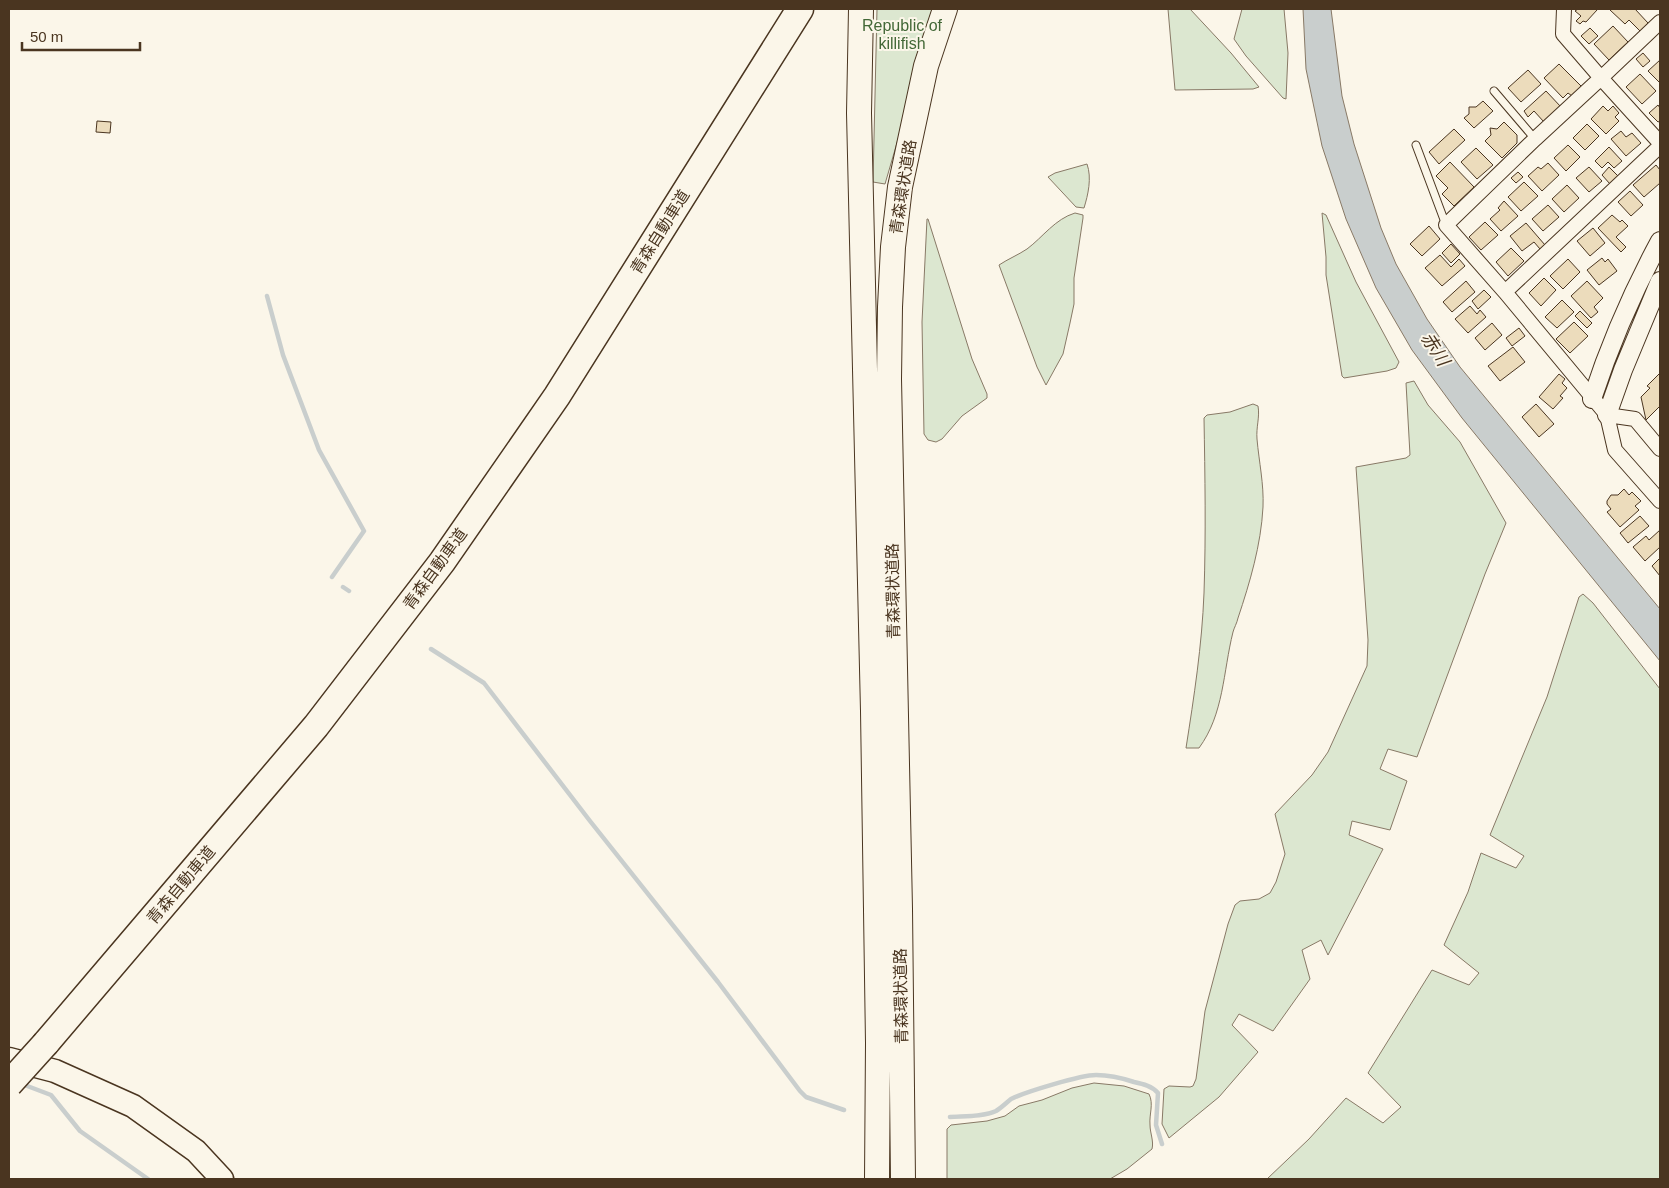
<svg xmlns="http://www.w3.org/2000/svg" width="1669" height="1188" font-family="Arial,'Noto Sans JP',sans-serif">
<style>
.green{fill:#dce7d0;stroke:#887966}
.water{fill:#c9cecd;stroke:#887966}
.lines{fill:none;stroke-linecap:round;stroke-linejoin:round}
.stream{stroke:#c9cecd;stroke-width:4.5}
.building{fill:#ecdcbc;stroke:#4a3520}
.service-casing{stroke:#4a3520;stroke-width:9}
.minor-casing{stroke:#4a3520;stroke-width:16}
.tertiary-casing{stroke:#4a3520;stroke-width:20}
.primary-casing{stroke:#4a3520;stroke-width:25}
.trunk-casing{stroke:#4a3520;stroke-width:26}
.motorway-casing{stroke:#4a3520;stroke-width:29}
.service{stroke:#fbf6e9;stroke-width:7}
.minor{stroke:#fbf6e9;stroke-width:14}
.tertiary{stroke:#fbf6e9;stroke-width:18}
.primary{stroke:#fbf6e9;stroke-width:22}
.trunk{stroke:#fbf6e9;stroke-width:24}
.motorway{stroke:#fbf6e9;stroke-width:26}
.motorway-bridge-casing{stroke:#4a3520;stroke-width:29;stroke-linecap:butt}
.motorway-bridge{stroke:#fbf6e9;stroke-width:26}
.labels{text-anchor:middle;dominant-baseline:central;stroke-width:4;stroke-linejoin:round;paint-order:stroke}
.park-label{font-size:16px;fill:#436837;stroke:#fbf6e9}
.street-label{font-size:16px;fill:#4a3520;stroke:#fbf6e9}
.water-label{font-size:18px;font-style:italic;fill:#4a3520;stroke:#fbf6e9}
</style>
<rect width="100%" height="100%" fill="#fbf6e9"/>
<path class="green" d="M877,9H936L885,184L873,182Z
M1168,9H1190L1231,53L1259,87L1253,89L1175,90Z
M1242,9H1284L1288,53L1286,99L1283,98L1246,56L1234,39Z
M1087,164C1092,178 1088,195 1084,208L1076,207L1048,177L1055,173Z
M1075,213L1083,215V218L1074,278V304L1070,323L1063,354L1046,385L1037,367L999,265C1008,259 1018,255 1027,249C1043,237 1055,219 1075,213Z
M1322,213L1326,215L1356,282L1399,362L1396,368L1387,371L1344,378L1342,376L1326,275V257Z
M927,219H928L972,359L987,394V398L962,416L942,439L936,442L928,440L924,434L922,322Z
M1414,381L1428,405L1460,442L1506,523L1485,574L1417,757L1388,749L1380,769L1407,781L1390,830L1352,821L1349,835L1383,849L1328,955L1321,940L1302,950L1310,979L1273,1031L1239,1014L1232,1025L1258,1052L1219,1097L1169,1138L1162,1124L1164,1089L1169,1086L1190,1087L1193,1086L1196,1079L1205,1011L1228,924L1235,905L1240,901L1259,899L1270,893L1276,882L1285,854L1275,814L1312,775L1328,752L1367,666L1368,640L1356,467L1406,458L1410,455L1406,383Z
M1253,404L1258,406C1260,417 1256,427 1257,439C1259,462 1264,484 1263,507C1261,545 1250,582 1238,618C1237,623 1234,628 1233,632C1223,672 1224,714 1199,748H1186C1194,697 1202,645 1204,593C1206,534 1205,476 1204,418L1207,415L1230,412Z
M1583,594L1593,603L1660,689V1179H1267L1309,1139L1346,1098L1383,1123L1401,1107L1368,1073L1432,970L1469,985L1479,973L1444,945L1468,892L1481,853L1516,868L1524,856L1490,835L1547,697L1579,597Z
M1094,1083L1124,1086L1149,1094C1154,1104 1149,1114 1150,1125C1150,1133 1154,1141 1152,1149L1127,1169L1110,1179H947V1129L951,1125L987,1121L1005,1116L1019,1106L1042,1100L1072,1088Z"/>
<path class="water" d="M1303,9H1331L1342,96L1354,144L1381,228L1396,264L1427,319L1460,367L1660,609V661L1462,418L1412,350L1376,288L1346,219L1322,146L1306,69Z"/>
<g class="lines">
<path class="stream" d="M267,296L283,355L319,450L364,531L332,577
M343,587L349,591
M431,649L484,683L590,821L718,982L800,1091L806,1097L844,1110
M22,1084L51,1095L80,1131L148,1179
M950,1117C964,1116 983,1117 996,1111C1001,1108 1006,1103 1011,1099C1025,1092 1081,1075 1096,1075C1109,1075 1122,1078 1134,1082C1143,1084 1152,1086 1158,1093L1156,1125L1162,1144"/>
</g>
<path class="building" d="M1578,9H1596L1597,10L1586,22L1583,21L1580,24L1576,21L1581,16L1575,11Z
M1612,9H1635L1648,23L1640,31L1629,20L1625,24L1610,10Z
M1613,26L1628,42L1609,60L1594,44Z
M1590,28L1598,36L1589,44L1581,36Z
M1643,53L1650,61L1643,67L1636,59Z
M1660,60V83L1648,71Z
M1559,64L1582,87L1572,96L1568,93L1563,98L1544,78Z
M1528,70L1541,84L1521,102L1508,88Z
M1640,74L1656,91L1642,104L1626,87Z
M1546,91L1561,107L1544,122L1534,111L1528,117L1524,111Z
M1483,101L1493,111L1474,128L1464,118L1469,114V107H1476Z
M1658,105L1660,108V121L1658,122L1649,113Z
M1603,106L1608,111L1613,106L1619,113L1615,117L1619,121L1606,134L1591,119Z
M97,121L111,122L110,133L96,132Z
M1504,122L1517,135V143L1502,158L1485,141L1491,135L1490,128L1497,129Z
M1587,124L1599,136L1585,150L1573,138Z
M1454,129L1465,140L1439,164L1429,152Z
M1621,131L1626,137L1632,133L1641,143L1626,156L1611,139Z
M1568,145L1580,157L1566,171L1554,158Z
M1609,147L1622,161L1614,168L1608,162L1602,168L1595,161Z
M1476,148L1493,165L1477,179L1461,162Z
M1450,162L1474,187L1454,206L1442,194L1448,188L1436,176Z
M1548,163L1559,175L1542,191L1528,176L1538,167L1541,169Z
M1656,165L1660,170V183L1644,197L1633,185Z
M1589,167L1602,181L1589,192L1576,178Z
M1609,167L1618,176L1610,184L1602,175Z
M1518,172L1523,177L1516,183L1511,178Z
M1524,182L1538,196L1521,211L1508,197Z
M1567,185L1579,198L1564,212L1552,199Z
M1630,191L1643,205L1631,216L1618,202Z
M1504,201L1518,216L1501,231L1490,219L1500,210L1498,208Z
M1548,205L1559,217L1543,231L1532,219Z
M1612,215L1620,222L1622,220L1628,226L1616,237L1626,247L1621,252L1598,228Z
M1485,222L1498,235L1481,250L1469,237Z
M1526,223L1545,245L1540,249L1534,242L1522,251L1510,236Z
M1429,226L1440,239L1422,256L1410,244Z
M1593,228L1605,243L1590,256L1577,241Z
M1451,244L1460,254L1451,263L1442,253Z
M1511,248L1524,261L1508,276L1496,262Z
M1440,255L1451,267L1459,259L1465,266L1442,286L1425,268Z
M1602,258L1605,262L1608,259L1617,271L1599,285L1587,270Z
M1568,259L1580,272L1563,289L1550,276Z
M1544,278L1556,290L1541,306L1529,293Z
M1466,281L1475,292L1452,312L1443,302Z
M1587,281L1603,298L1594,307L1598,312L1591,318L1571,296Z
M1484,290L1491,297L1478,309L1472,301Z
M1562,300L1574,312L1557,328L1545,317Z
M1470,306L1477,314L1480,310L1486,317L1468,333L1455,319Z
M1580,311L1592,323L1587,328L1575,316Z
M1574,322L1588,336L1570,353L1556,339Z
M1492,323L1502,335L1485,350L1475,338Z
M1519,328L1525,336L1512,346L1506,338Z
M1513,347L1525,362L1500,381L1488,366Z
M1660,373V406L1646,420L1641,397L1650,388L1647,386Z
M1559,374L1565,379L1562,383L1567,388L1560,396L1563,398L1553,409L1539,397Z
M1536,404L1554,424L1539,437L1522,417Z
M1624,489L1629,495L1632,492L1641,501L1635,506L1639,510L1620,527L1607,512L1611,509L1607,504V501L1611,495H1618Z
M1640,516L1649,526L1628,543L1620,533Z
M1660,530V547L1645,561L1633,547L1646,536L1649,540Z
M1660,558V576L1652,566Z"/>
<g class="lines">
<g class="service-casing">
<path id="service" d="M1494,91L1535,139
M1416,145L1446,225"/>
</g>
<g class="minor-casing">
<path id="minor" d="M1564,9L1563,34L1601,78L1660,22
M1660,143L1601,78L1535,139L1446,225L1505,292L1607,415L1615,450L1660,501
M1505,292L1660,146
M1607,415L1635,419L1660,449"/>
</g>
<g class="tertiary-casing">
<path id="tertiary" d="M1592,399C1610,344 1633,291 1660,241
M1607,415L1623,370L1660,281"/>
</g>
<g class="primary-casing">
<path id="primary" d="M9,1059L55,1071L133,1106L196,1151L222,1179"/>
</g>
<g class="trunk-casing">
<path id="trunk" d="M861,9L859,113L873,711L878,1043L877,1179
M903,1179L900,909L889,379L890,307L893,247L900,187L926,66L945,9"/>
</g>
<g class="motorway-casing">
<path id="motorway" d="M46,1043L316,726L442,562L557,396L800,9"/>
</g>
<use href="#service" class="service"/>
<use href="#minor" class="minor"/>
<use href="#tertiary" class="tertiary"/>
<use href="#primary" class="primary"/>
<use href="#trunk" class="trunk"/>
<use href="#motorway" class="motorway"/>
<g class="motorway-bridge-casing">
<path id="motorway-bridge" d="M9,1084L46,1043"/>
</g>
<use href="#motorway-bridge" class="motorway-bridge"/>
</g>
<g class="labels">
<g class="park-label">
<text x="902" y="25">Republic of<tspan x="902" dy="18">killifish</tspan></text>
</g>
<g class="street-label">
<text transform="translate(903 187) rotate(-81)">青森環状道路</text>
<text transform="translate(660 232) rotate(-58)">青森自動車道</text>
<text transform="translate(435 569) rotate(-54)">青森自動車道</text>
<text transform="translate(893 591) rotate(-91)">青森環状道路</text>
<text transform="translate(181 885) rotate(-50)">青森自動車道</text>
<text transform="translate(901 996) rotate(-91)">青森環状道路</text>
</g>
<g class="water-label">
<text transform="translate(1435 349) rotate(57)">赤川</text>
</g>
</g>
<rect width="1669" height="1188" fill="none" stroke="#4a3520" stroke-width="20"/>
<path d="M22 42v8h118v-8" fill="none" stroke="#4a3520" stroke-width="2.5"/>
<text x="30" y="42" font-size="15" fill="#4a3520" stroke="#fbf6e9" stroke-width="4" paint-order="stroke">50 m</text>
</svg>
